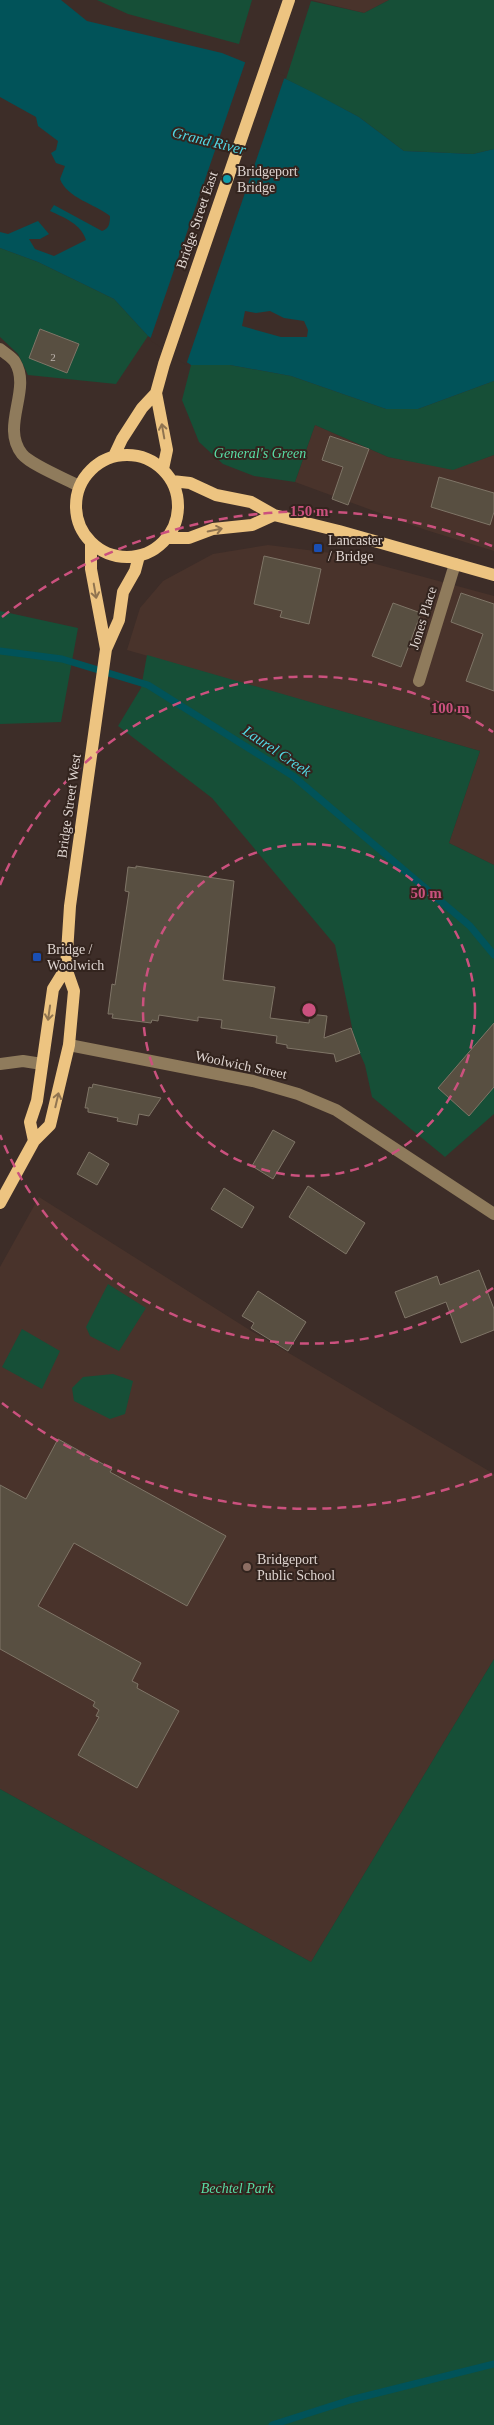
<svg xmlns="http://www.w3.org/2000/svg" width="494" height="2425" font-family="Georgia,serif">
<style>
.built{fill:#49332b}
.green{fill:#164f37}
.water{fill:#015359;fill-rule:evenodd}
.pier{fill:#3d2d28}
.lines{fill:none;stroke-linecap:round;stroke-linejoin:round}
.stream{stroke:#015359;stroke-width:7}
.building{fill:#584f41;stroke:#7f7567}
.minor{stroke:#8f7b5c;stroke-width:12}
.major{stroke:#edc481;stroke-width:12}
.oneway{stroke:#907450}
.ring{fill:none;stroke:#cb517e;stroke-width:2.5;stroke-dasharray:9 6}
.culture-dot{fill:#0f9aa8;stroke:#33241e;stroke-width:2}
.transit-dot{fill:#1a4fb4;stroke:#33241e;stroke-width:2}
.education-dot{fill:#8d6e63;stroke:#33241e;stroke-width:2}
.labels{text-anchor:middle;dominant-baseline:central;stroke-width:4;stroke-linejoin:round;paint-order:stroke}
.number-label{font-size:11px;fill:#bdb4ad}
.poi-label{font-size:14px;fill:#dfd5d1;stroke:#33241e;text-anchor:start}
.street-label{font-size:14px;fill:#dfd5d1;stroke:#33241e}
.park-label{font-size:14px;font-style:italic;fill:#58dea5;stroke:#33241e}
.water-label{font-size:15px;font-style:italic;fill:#52d7e3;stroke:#33241e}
.centre{fill:#cb517e;stroke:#33241e;stroke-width:2.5}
.ring-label{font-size:15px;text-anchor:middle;font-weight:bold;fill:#cb517e;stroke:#33241e;stroke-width:4;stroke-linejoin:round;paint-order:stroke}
</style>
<rect width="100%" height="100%" fill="#3d2d28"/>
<path class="built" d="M312,0H389L364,13Z
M315,425L388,457L453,469L494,455V551L426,530L295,482Z
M268,545L339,554L494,596V865L449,843L480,751L127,650L140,608L163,581L213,554Z
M39,1197L248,1329L494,1474V1659L311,1962L0,1789V1267Z"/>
<path class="green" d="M97,0H252L239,44L128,14Z
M389,0H494V149L473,154L404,151L359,117L286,79L311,1L364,13Z
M0,248L38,262L114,299L148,336L116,384L28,375L18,354L0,337Z
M191,365H230L291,376L386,409H418L494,381V455L453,470L388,457L315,425L295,482L254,476L223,464L199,442L182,400Z
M0,611L78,628L61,722L0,724Z
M147,655L480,751L449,843L494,865V1114L445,1157L372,1097L365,1065L355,1042L335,945L212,798L118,726L141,688Z
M108,1284L146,1308L119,1351L90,1336L86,1327Z
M22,1329L60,1351L42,1389L2,1367Z
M113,1374L133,1381L125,1414L110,1419L74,1401L72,1388L83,1377Z
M494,1659V2425H0V1789L311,1962Z"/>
<path class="water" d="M0,0H61L87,21L222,53L286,79L314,93L359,117L404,151L473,154L494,149V381L418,409H386L291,376L230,365H191L148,336L114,299L38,262L0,248V232L8,234L38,221L49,234L40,239H29L35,249L54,256L86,240C81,224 65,218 50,211L54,205L102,231C109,229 110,223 110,216C95,204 67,198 60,179L65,166L56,163L51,153L56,150L58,141L38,126L36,117L0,97ZM245,311L256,313L270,311L284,318L304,321L308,330L307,337H281L242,326Z"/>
<path class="pier" d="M246,60L285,76L186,365L150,340Z"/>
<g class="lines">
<path class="stream" d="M0,651L62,659L148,685L293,776L470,926L494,955
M272,2425L350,2400L494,2364"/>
</g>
<path class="building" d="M40,329L79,344L67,373L29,358Z
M330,436L369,449L348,505L332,499L343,467L322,460Z
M439,477L494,493V512L490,525L431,507Z
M264,556L321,569L309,624L280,617L282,611L254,604Z
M461,593L494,604V691L466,681L483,634L451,622Z
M393,603L421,613L401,667L372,656Z
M136,866L234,881L223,980L275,987L270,1018L309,1023L310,1014L327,1016L324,1038L351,1028L360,1053L336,1062L334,1054L287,1048V1045L276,1043L277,1036L221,1028L222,1020L198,1017V1021L159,1015L158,1021L152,1020L151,1023L112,1018L113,1014H108L112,984L115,985L129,892L125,891L128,867L136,868Z
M494,1023V1087L469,1116L438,1088Z
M93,1084L161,1098L149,1116L139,1114L137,1125L117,1121L118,1118L88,1112V1108H85L89,1087L92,1088Z
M273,1130L295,1142L273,1179L252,1166Z
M89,1152L109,1164L97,1185L77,1174Z
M308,1186L365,1223L346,1254L289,1217Z
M224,1188L254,1207L242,1228L211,1209Z
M479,1270L494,1309V1330L461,1343L446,1302L405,1318L395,1292L437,1276L440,1285Z
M258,1291L306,1322L288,1351L251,1328L254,1323L242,1316Z
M58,1439L112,1469L110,1472L226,1536L187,1606L74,1543L38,1606L141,1663L132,1681L138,1684L137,1688L179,1711L137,1788L78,1755L99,1717L96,1716L99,1710L93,1706L95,1702L0,1649V1485L26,1499Z"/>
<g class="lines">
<path class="minor" d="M0,349C4,353 12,357 15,362C32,390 0,426 22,454C31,465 66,479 79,486
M419,681L455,564
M69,1045L253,1081L298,1094L336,1110L494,1214
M0,1064L23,1061L42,1064"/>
<path class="major" d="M156,393L167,450L163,469
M76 506a51 51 0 1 1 102 0a51 51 0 1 1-102 0Z
M114,456L122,439L142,408L156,393L164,364L289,0
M172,481L190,483L216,495L251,502L274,515L339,531L494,575
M168,538H189L213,529L252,525L274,515
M91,543V569L106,649
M34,1141L30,1122L37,1101L53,989L66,968
M0,1203L34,1141L50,1125L69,1045L74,991L66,968L70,906L106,649L119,620L123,592L135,571L139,556"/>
</g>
<defs><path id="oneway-shaft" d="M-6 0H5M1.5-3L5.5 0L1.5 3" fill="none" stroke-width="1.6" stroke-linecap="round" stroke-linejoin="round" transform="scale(1.25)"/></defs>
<g class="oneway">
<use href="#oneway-shaft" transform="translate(163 431) rotate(-100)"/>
<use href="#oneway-shaft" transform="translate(215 530) rotate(-12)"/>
<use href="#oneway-shaft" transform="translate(95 591) rotate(80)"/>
<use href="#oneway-shaft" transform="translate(49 1013) rotate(98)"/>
<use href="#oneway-shaft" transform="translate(57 1100) rotate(-77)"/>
</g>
<g class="ring">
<circle cx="309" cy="1010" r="166"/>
<path d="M493 1288A333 333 0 0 1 0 1135M0 885A333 333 0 0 1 493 732"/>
<path d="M492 1474A499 499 0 0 1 2 1403M2 617A499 499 0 0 1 492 546"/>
</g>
<circle class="culture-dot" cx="227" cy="179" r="5"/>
<g class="transit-dot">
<rect x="313" y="543" width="10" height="10" rx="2.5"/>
<rect x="32" y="952" width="10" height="10" rx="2.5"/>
</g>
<circle class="education-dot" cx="247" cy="1567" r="5"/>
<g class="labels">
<g class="number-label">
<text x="53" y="357">2</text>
</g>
<g class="poi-label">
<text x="237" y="171">Bridgeport<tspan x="237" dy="16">Bridge</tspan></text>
<text x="328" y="540">Lancaster<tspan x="328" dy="16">/ Bridge</tspan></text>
<text x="47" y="949">Bridge /<tspan x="47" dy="16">Woolwich</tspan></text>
<text x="257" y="1559">Bridgeport<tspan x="257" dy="16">Public School</tspan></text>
</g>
<g class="street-label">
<text transform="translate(197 220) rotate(-71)">Bridge Street East</text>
<text transform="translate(423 618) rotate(-73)">Jones Place</text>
<text transform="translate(69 806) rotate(-82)">Bridge Street West</text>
<text transform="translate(241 1065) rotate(12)">Woolwich Street</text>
</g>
<g class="park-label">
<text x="260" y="453">General's Green</text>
<text x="237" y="2188">Bechtel Park</text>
</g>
<g class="water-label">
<text transform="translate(209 141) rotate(14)">Grand River</text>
<text transform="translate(277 751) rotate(34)">Laurel Creek</text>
</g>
</g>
<circle cx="309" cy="1010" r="8" class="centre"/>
<g class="ring-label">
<text x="309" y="516">150 m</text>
<text x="450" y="713">100 m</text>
<text x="426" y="898">50 m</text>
</g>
</svg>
